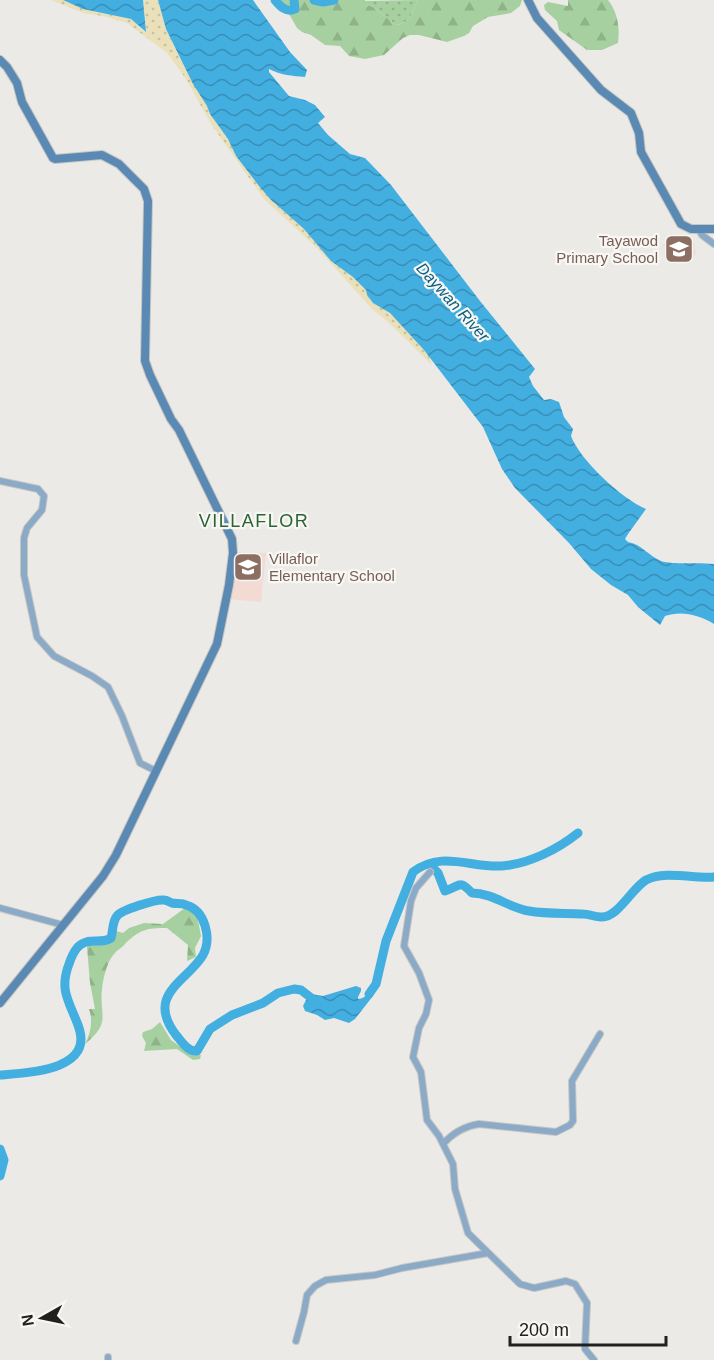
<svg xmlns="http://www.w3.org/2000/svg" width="714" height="1360" font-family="Arial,sans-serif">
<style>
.education{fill:#f3dad2}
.grass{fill:url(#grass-dots)}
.forest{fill:url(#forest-firs)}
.sand{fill:url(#sand-dots)}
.water{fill:url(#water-waves)}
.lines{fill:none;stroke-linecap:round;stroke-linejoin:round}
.river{stroke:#43afe1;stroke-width:9}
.street-casing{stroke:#c6c6c3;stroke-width:8}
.secondary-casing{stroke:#c6c6c3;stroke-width:10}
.street{stroke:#8baac7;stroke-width:6}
.secondary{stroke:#5a8ab4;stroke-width:8}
.labels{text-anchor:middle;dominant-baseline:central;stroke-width:4.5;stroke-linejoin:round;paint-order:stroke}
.education-label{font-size:15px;fill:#785e54;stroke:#f8f7f4;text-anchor:end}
.water-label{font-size:16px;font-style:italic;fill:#0b6082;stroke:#f8f7f4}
.quarter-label{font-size:18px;letter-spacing:1.5px;fill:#2a6533;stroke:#f8f7f4}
</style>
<defs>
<pattern id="grass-dots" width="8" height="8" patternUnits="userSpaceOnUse" patternTransform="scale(1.5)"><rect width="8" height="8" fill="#a7d0a0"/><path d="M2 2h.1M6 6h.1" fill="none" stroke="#8fb289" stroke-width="1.8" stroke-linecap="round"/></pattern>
<pattern id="forest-firs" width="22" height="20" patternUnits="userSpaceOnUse" patternTransform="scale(1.5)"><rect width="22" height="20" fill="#a7d0a0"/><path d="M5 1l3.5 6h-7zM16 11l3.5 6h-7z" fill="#8fb289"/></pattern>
<pattern id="sand-dots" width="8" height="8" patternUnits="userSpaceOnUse" patternTransform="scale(1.5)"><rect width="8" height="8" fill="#eae1bb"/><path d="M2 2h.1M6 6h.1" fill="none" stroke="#c8c1a0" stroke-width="1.8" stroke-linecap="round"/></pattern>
<pattern id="water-waves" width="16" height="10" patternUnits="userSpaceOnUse" patternTransform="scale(1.5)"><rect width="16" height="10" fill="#43afe1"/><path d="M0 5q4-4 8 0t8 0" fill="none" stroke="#388eb6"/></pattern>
</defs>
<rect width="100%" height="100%" fill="#ebeae7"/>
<path class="education" d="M693,239L696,255L665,260L663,244Z
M233,552L266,553L261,602L227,599Z"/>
<path class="grass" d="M418,0C412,12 411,23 396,25L373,7L365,5L364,1Z"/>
<path class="forest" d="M281,0H365L366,5L373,7L396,25C411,23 412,12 418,0H522L520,6L511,13L488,17L473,26L469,33L464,36L447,42L419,35H410L403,38L384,55L365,59L349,56L340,46L325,45L311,35L302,32L297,28Z
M568,0H608C618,13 620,28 618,43L602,50H587L559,30L557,21L545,10L544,5L548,2L568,6Z
M185,908L197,915L201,936L195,948L196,957L187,961L188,945L167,928C147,928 140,929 125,944C122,948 117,950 114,954C107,962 103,978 102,989C99,1016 112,1022 85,1044C91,1033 93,1020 89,1009H95L90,983L87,947L89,943L109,940L116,931L123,933L129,928L144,923L163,924Z
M160,1022L171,1040L189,1053L201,1055L200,1059L193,1060L177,1049L144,1051L146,1043L142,1036L143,1032L152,1029Z"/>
<path class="sand" d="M51,0H63L83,9L131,19L135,22L144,32L146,30L143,0H158L166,29L184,67L207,106L210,114L228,139L236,156L270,199L304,229L331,261L353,277L366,290L367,295L373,303L382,307L396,319L429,356L432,365L388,322L372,309L318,249L264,199L211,124L186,79L167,53L127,23L103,16L83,13Z"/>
<path class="water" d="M63,0H143L146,32L131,19L83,9Z
M158,0H253L290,52L307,70L305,77C292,76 281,75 269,69V72L289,96L305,100L315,105L325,117L318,123L328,135L350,154L365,158L391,185L480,301L535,369L529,377L533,386L544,400L551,399L559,402L564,417L573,429L571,436C580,460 622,499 646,509L628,534L625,539L628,542C641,544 649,556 661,561C673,565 698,562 714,564V624C700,615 681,610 665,616L660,625L638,607L628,595L611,585L591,569L569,543L515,488L502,469L483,427L424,350L390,313L373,303L367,295L366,290L353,277L331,261L304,229L270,199L259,186L236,156L228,139L210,114L207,106L193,84L166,29Z
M376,984L373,996L355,1019L349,1023L334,1018L325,1020L317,1015L305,1011L303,1006L307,998L305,993L323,996L356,986L361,988V991L358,997V999C367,999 370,989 376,984Z"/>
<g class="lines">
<path class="river" d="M275,0C280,6 286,13 295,9L294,0
M314,0L323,2L334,0
M429,864L438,873L445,891C461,886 459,879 472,893C493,893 509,908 529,911C546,914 565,913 583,914C589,914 595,917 601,917C618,918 632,888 646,880C666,870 693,879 714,877
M369,994L376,984L386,941L413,872C442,850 470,868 502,866C529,864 558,849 578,833
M0,1075C27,1073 96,1071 78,1025C69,1001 59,990 69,964C71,958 73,953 77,948C87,936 101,945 111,938C113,932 112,922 117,916C121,910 156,899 164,900C166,900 170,902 172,903C177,904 182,903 186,905C205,910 212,938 203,955C187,982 145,994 176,1035C182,1042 188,1052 197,1051L210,1029L232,1015L263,1003L278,993L294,989L301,990L314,1000
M0,1149L4,1160L0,1176"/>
<g class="street-casing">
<path id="street" d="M699,230L702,235L714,244
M0,481L38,489L44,496L42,510L27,528L24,538V575L37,637L54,656L92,676L108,687L122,716L140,763L156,771
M430,872L416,888L411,901L404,946L419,973L429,1000L426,1014L419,1028L413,1057L421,1072L427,1120L439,1136L453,1164L455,1189L468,1233L520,1284L534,1288L566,1281L575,1284L587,1303L585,1349L594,1360
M0,908L63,925
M443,1144C452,1134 465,1126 479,1124L556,1132L570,1125L573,1121L572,1081L600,1034
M296,1341L304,1312L307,1295L315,1286L326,1280L375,1275L402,1268L488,1253
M108,1360V1357"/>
</g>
<g class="secondary-casing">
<path id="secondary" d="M528,0L537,18L601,90L631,113L639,133L641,152L681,224L691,229H714
M0,60L7,67L17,83L22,102L53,158L55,159L102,155L119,164L144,189L148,201L145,361L150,375L171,419L179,430L232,539L233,553L229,585L217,644L116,855L103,876L0,1003"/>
</g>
<use href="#street" class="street"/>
<use href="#secondary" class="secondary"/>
</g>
<defs>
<g id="school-square" transform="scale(1.5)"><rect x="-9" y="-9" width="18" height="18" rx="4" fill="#8d6e63" stroke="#f8f7f4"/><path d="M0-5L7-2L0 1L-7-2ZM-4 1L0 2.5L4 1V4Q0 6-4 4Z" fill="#fff"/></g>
</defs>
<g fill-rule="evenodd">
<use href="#school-square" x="679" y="249"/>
<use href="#school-square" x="248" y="567"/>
</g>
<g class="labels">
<g class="education-label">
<text x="658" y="240">Tayawod<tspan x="658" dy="17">Primary School</tspan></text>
<text x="269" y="558" text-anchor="start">Villaflor<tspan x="269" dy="17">Elementary School</tspan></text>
</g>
<g class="water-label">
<text transform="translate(453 302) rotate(48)">Daywan River</text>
</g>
<g class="quarter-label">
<text x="254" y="521">VILLAFLOR</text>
</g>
</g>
<g transform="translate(42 1318) rotate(261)" stroke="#f8f7f4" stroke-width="4.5" paint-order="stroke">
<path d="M0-4.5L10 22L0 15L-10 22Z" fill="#20201e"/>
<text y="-9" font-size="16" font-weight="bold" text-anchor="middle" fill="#20201e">N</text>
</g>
<path d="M510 1336v9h156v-9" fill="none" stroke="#20201e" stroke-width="3"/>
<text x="519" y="1336" font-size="18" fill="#20201e" stroke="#f8f7f4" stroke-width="4.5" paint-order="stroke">200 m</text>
</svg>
